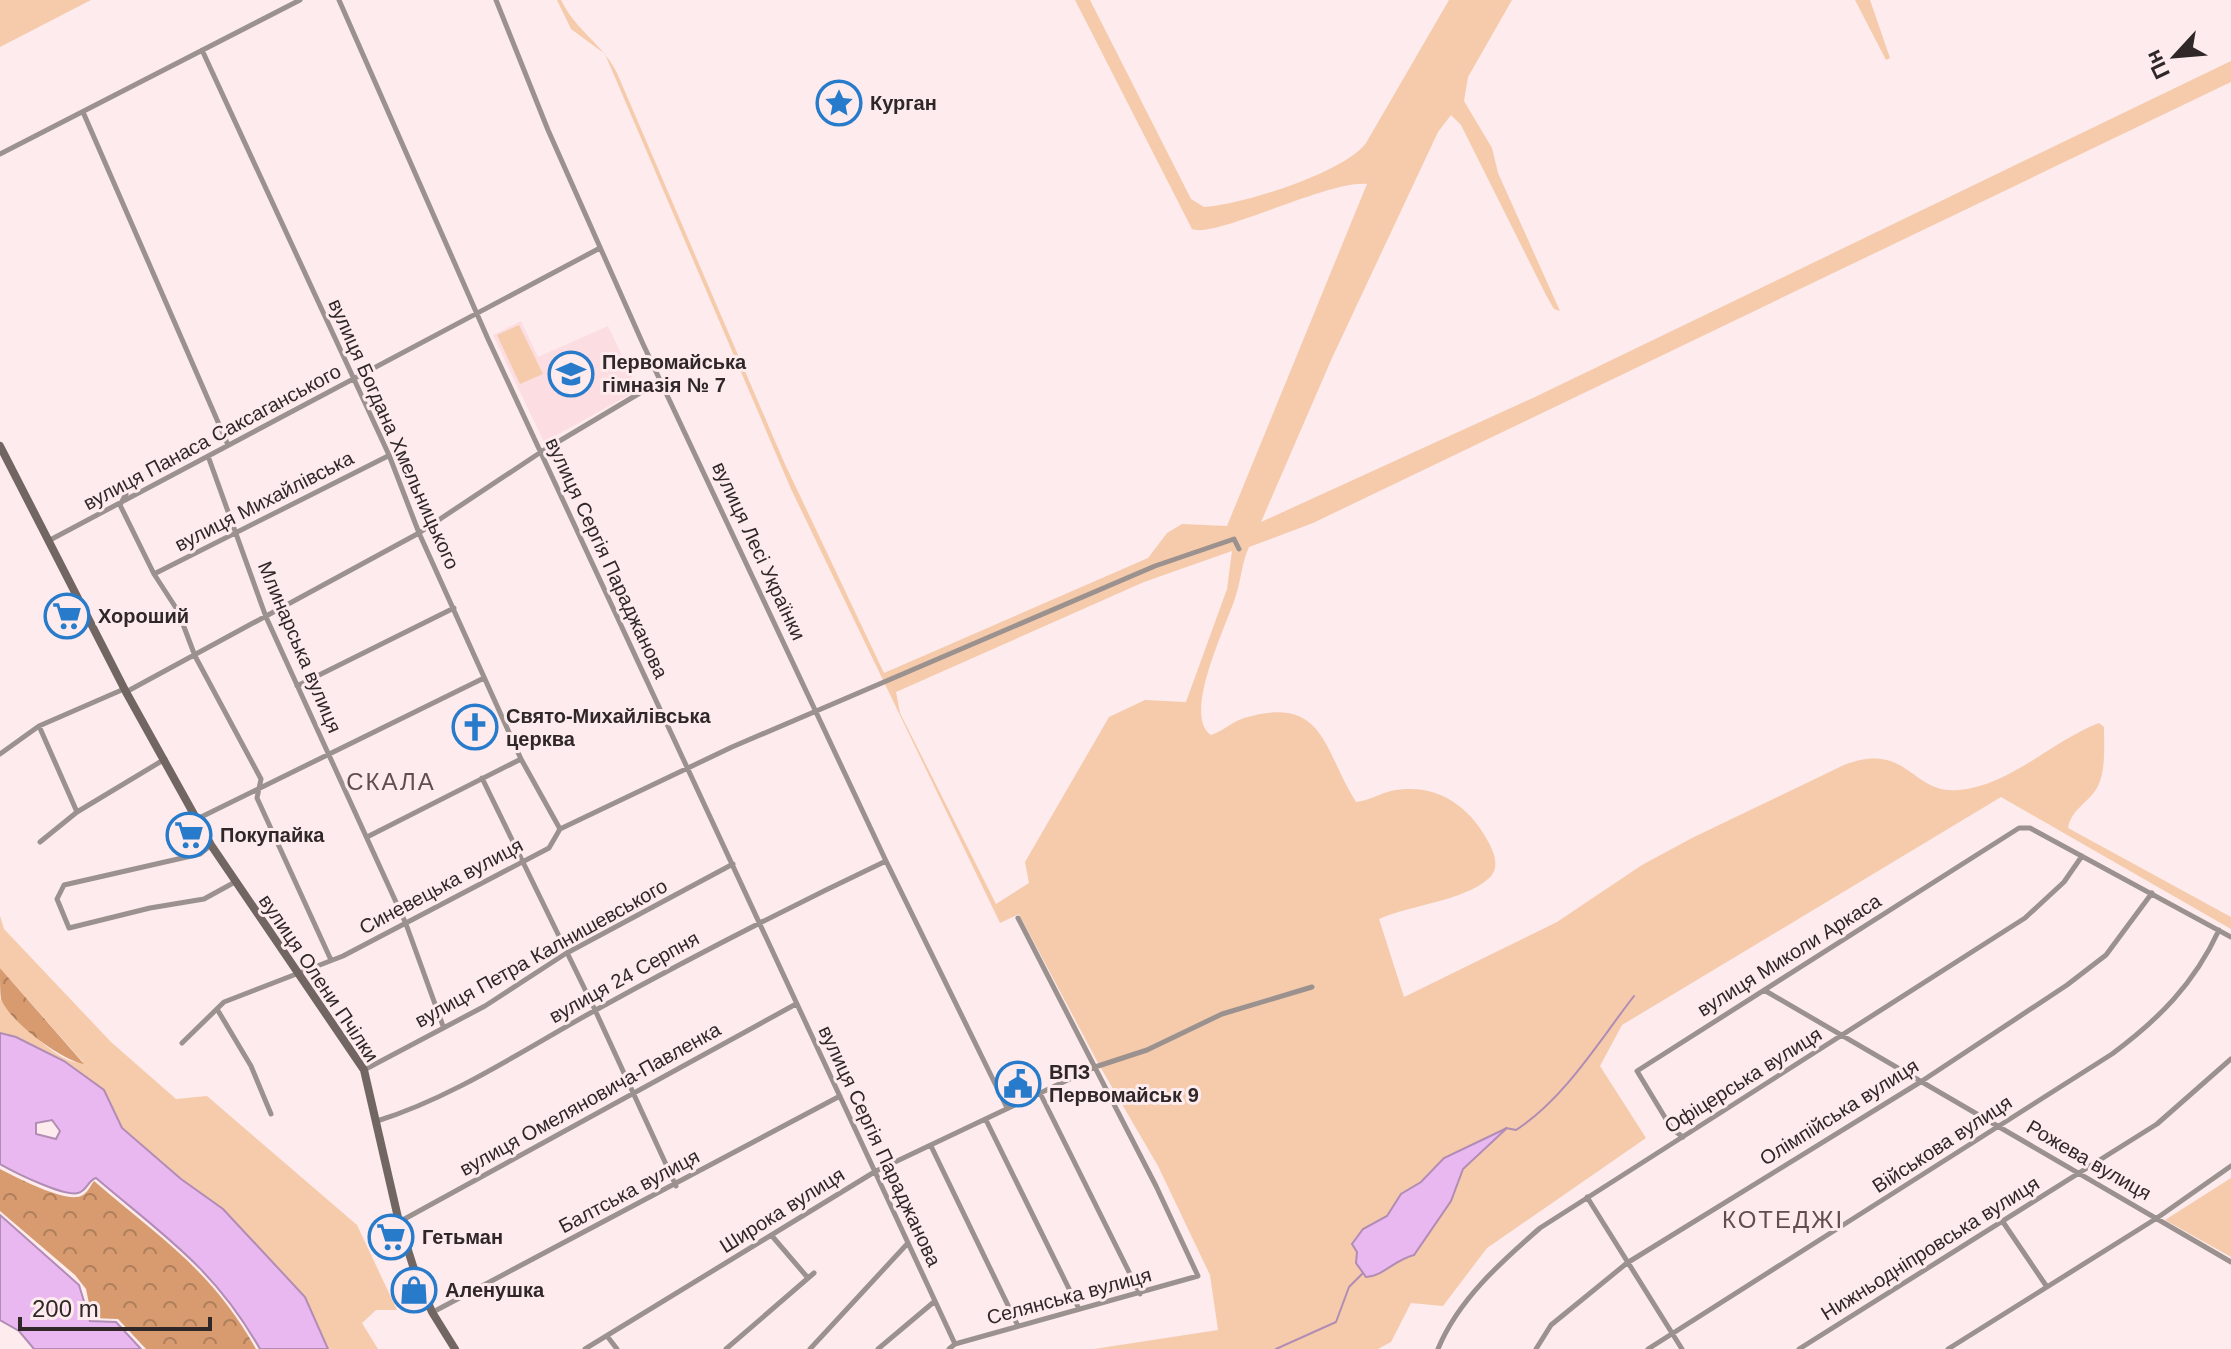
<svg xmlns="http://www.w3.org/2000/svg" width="2231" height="1349" font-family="Arial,sans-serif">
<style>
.built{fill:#fcdde1}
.green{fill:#f5cbac;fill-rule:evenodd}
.forest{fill:url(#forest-crowns)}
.water{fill:#e9b8f0;stroke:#b18cb4;stroke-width:2;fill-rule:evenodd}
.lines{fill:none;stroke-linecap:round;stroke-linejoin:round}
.stream{stroke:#b18cb4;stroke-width:2}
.street{stroke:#9b9290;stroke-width:5}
.secondary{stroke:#726663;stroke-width:8}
.labels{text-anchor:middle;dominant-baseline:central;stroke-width:6;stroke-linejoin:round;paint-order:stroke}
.poi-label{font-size:20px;font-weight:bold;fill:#2f2728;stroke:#fdebed;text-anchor:start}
.street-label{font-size:20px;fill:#2f2728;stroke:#fdebed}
.quarter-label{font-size:24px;letter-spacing:2px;fill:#604e50;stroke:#fdebed}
</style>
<defs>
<pattern id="forest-crowns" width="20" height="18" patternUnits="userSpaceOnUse" patternTransform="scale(2)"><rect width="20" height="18" fill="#d79b6f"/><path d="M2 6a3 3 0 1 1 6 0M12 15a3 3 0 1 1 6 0" fill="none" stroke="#af7e5b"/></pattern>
</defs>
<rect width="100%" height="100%" fill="#fdebed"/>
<path class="built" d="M521,321L538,357L608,326L638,390L544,442L493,335Z"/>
<path class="green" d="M0,0H91L0,47Z
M557,0H561C576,31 602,43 617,73L784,462L884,673L1148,558L1167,533L1182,524L1227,526L1367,184C1328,180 1215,239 1192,229L1075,0H1090L1191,199L1204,207C1241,205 1344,173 1366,143L1449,0H1512L1468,77L1464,101L1492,148L1498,173L1560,311L1554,309L1547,297L1461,125L1451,115L1438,132L1332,358L1261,522L1535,397L2231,61V82L1313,523L1249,547C1242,562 1241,580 1236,595C1228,623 1181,715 1211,735C1223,731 1232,722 1244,718C1325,694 1323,750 1356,802C1368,801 1379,794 1391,791C1437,782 1470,806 1490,845C1496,857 1499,870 1488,879C1463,901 1410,905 1379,919L1404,997L1557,922L1642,865L1692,838L1844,765C1908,740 1911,795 1959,790C2011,785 2052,741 2099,723L2104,727C2104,745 2106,770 2098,786C2090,802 2071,809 2068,828L2231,917V929L2001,797L1622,1025L1600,1066L1646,1138L1487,1248L1443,1306L1411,1303L1391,1342L1378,1349H1094L1218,1330L1210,1275L1158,1166L1098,1063L1019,914L1000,923L791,489L605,54L571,29ZM1232,551L1227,589L1186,702L1145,700L1109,717L1025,862L1029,883L996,904L900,713L896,692L1144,582Z
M1855,0H1870L1890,58L1886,60Z
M827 102a13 13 0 1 1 26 0a13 13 0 1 1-26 0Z
M519,325L543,374L520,384L497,335Z
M0,916L4,929L111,1042L176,1099L207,1096L357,1225L397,1310H376L362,1323L378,1349H328L305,1297L223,1209L181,1179L122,1128L104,1090L64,1061L0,1033V999C14,1016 60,1068 83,1062L0,968Z
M2231,1178V1257L2165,1220Z"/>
<path class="forest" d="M0,968L84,1064C61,1060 10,1022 1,999C0,991 0,977 0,968Z
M0,1169C16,1177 65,1203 81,1196C88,1193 90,1186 94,1181C160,1238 211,1269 256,1349H146L118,1319L92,1318L86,1289L75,1275L0,1211Z"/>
<path class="water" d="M0,1033L16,1037L64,1061L104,1090L122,1128L181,1179L223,1209L305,1297L328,1349H260C214,1268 164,1236 96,1178C88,1180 87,1191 78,1193C64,1197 14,1172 0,1164ZM52,1120L60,1131L56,1139L36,1134V1123Z
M1507,1128L1463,1169L1451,1201L1414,1255C1394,1260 1382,1277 1366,1277L1356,1263L1357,1252L1352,1244L1363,1229L1387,1216L1401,1194L1421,1182L1444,1158Z
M0,1215L79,1285L90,1321L116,1322L141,1349H34L19,1331L0,1320Z"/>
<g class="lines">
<path class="stream" d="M1506,1128L1516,1130C1565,1098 1599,1041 1634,996
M1276,1349L1336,1322L1349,1287L1363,1273"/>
<path class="street" d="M339,0L488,339L955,1344
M496,0L548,130L643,344L886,861L1007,1108
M202,50L389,455L419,533L521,759L560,829
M83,112L228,445
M0,154L300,0
M208,456L266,617L406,924L443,1026
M126,494L120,505L154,574L178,611L195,656L261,779L257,798L331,960
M50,540L600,248
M154,574L388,456
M297,686L454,608
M126,692L419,533L541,452L660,381
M39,726L77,812
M0,754L39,726L124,689
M482,778L595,1010L676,1186
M197,819L484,678
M367,837L521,759
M40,842L77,812L165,759
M211,845L200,854L64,885L57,899L69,928L150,908L204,899L235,882
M1764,990L2231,1262
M217,1009L251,1066L271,1114
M182,1043L224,1002L343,956L549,848L560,829L732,747L1155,566L1234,539L1239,549
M364,1070L485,1006L565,954L733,864
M1040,1093L1140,1294
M986,1120L1078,1307
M377,1121C454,1097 523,1050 594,1011C690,958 787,908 886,861
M1683,1137L1672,1129L1637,1071L2019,828H2030L2231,937
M931,1146L1017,1324
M1587,1197L1682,1349
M399,1222L796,1004
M2003,1222L2047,1287
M772,1236L808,1278
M433,1312L840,1096
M607,1336L617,1349
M585,1349L876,1171L1095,1067L1147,1050L1222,1014L1312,987
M726,1349L814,1273
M810,1349L908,1243
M878,1349L935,1301
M949,1349L955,1344L1198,1276L1156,1186L1018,918
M1438,1349C1458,1300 1501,1262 1540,1228L2025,918L2064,882L2082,856
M1536,1349L1551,1325L1627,1263L1922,1081L2067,985L2106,955L2152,893
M1648,1349L2112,1054C2159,1019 2194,984 2219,930
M1799,1349L2157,1124L2231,1059
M1948,1349L2157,1218L2231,1166"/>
<path class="secondary" d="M0,446L126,692L211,845L364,1070L399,1222L414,1269L432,1312L455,1349"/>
</g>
<defs>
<g id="sight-ring" transform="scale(2.3)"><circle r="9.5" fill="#fdebed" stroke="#287bca" stroke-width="1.5"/><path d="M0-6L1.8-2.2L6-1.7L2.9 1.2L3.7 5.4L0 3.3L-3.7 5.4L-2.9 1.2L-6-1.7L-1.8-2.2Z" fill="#287bca"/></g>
<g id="school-ring" transform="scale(2.3)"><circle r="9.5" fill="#fdebed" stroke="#287bca" stroke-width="1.5"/><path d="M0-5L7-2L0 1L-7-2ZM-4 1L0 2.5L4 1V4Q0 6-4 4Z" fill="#287bca"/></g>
<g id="supermarket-ring" transform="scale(2.3)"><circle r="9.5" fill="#fdebed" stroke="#287bca" stroke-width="1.5"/><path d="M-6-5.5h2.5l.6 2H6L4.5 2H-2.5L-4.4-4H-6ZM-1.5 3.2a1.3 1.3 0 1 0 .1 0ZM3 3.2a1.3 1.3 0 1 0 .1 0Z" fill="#287bca"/></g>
<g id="church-ring" transform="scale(2.3)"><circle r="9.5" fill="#fdebed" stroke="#287bca" stroke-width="1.5"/><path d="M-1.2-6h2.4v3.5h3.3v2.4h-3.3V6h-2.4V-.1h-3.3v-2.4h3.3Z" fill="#287bca"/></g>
<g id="civic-ring" transform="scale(2.3)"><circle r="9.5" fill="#fdebed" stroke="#287bca" stroke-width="1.5"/><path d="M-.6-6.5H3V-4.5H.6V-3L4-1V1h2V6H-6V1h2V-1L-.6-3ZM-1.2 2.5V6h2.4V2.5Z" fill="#287bca"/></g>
<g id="shop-ring" transform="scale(2.3)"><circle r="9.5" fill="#fdebed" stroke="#287bca" stroke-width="1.5"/><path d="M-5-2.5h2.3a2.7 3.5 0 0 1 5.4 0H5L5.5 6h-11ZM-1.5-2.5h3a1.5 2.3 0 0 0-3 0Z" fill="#287bca"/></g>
</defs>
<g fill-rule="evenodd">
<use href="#sight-ring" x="839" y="103"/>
<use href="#school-ring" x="571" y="374"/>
<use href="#supermarket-ring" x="67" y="616"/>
<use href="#church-ring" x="475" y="727"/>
<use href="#supermarket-ring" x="189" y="835"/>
<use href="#civic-ring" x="1018" y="1084"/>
<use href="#supermarket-ring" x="391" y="1237"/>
<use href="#shop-ring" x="414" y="1290"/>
</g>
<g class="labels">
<g class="poi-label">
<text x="870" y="103">Курган</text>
<text x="602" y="362">Первомайська<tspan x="602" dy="23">гімназія № 7</tspan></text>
<text x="98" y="616">Хороший</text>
<text x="506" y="716">Свято-Михайлівська<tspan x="506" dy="23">церква</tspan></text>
<text x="220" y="835">Покупайка</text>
<text x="1049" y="1072">ВПЗ<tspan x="1049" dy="23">Первомайськ 9</tspan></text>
<text x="422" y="1237">Гетьман</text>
<text x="445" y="1290">Аленушка</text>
</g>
<g class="street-label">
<text transform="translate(394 434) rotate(66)">вулиця Богдана Хмельницького</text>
<text transform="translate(212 437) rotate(-28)">вулиця Панаса Саксаганського</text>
<text transform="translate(264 501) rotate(-27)">вулиця Михайлівська</text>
<text transform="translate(759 551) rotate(65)">вулиця Лесі Українки</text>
<text transform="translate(607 558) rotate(65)">вулиця Сергія Параджанова</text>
<text transform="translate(300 647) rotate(67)">Млинарська вулиця</text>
<text transform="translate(441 886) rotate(-28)">Синевецька вулиця</text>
<text transform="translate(541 953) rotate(-29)">вулиця Петра Калнишевського</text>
<text transform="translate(1789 955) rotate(-32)">вулиця Миколи Аркаса</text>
<text transform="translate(624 977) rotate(-29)">вулиця 24 Серпня</text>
<text transform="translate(319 978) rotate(56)">вулиця Олени Пчілки</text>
<text transform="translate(1743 1080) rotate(-32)">Офіцерська вулиця</text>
<text transform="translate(590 1099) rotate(-29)">вулиця Омеляновича-Павленка</text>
<text transform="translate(1839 1112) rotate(-32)">Олімпійська вулиця</text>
<text transform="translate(1942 1144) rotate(-33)">Військова вулиця</text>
<text transform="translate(880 1146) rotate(65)">вулиця Сергія Параджанова</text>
<text transform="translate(2089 1160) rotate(30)">Рожева вулиця</text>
<text transform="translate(629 1191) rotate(-28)">Балтська вулиця</text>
<text transform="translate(782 1210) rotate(-32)">Широка вулиця</text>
<text transform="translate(1930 1248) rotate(-32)">Нижньодніпровська вулиця</text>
<text transform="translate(1069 1296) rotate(-15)">Селянська вулиця</text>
</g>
<g class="quarter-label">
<text x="391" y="781">СКАЛА</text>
<text x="1783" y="1219">КОТЕДЖІ</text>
</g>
</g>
<g transform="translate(2175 56) rotate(244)" stroke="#fdebed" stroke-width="6" paint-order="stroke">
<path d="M0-6L14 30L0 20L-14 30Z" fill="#2f2728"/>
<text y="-12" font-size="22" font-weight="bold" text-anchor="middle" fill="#2f2728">Пн</text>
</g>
<path d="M20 1317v12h190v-12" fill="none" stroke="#2f2728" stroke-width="4"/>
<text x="32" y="1317" font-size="24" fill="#2f2728" stroke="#fdebed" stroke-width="6" paint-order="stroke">200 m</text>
</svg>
